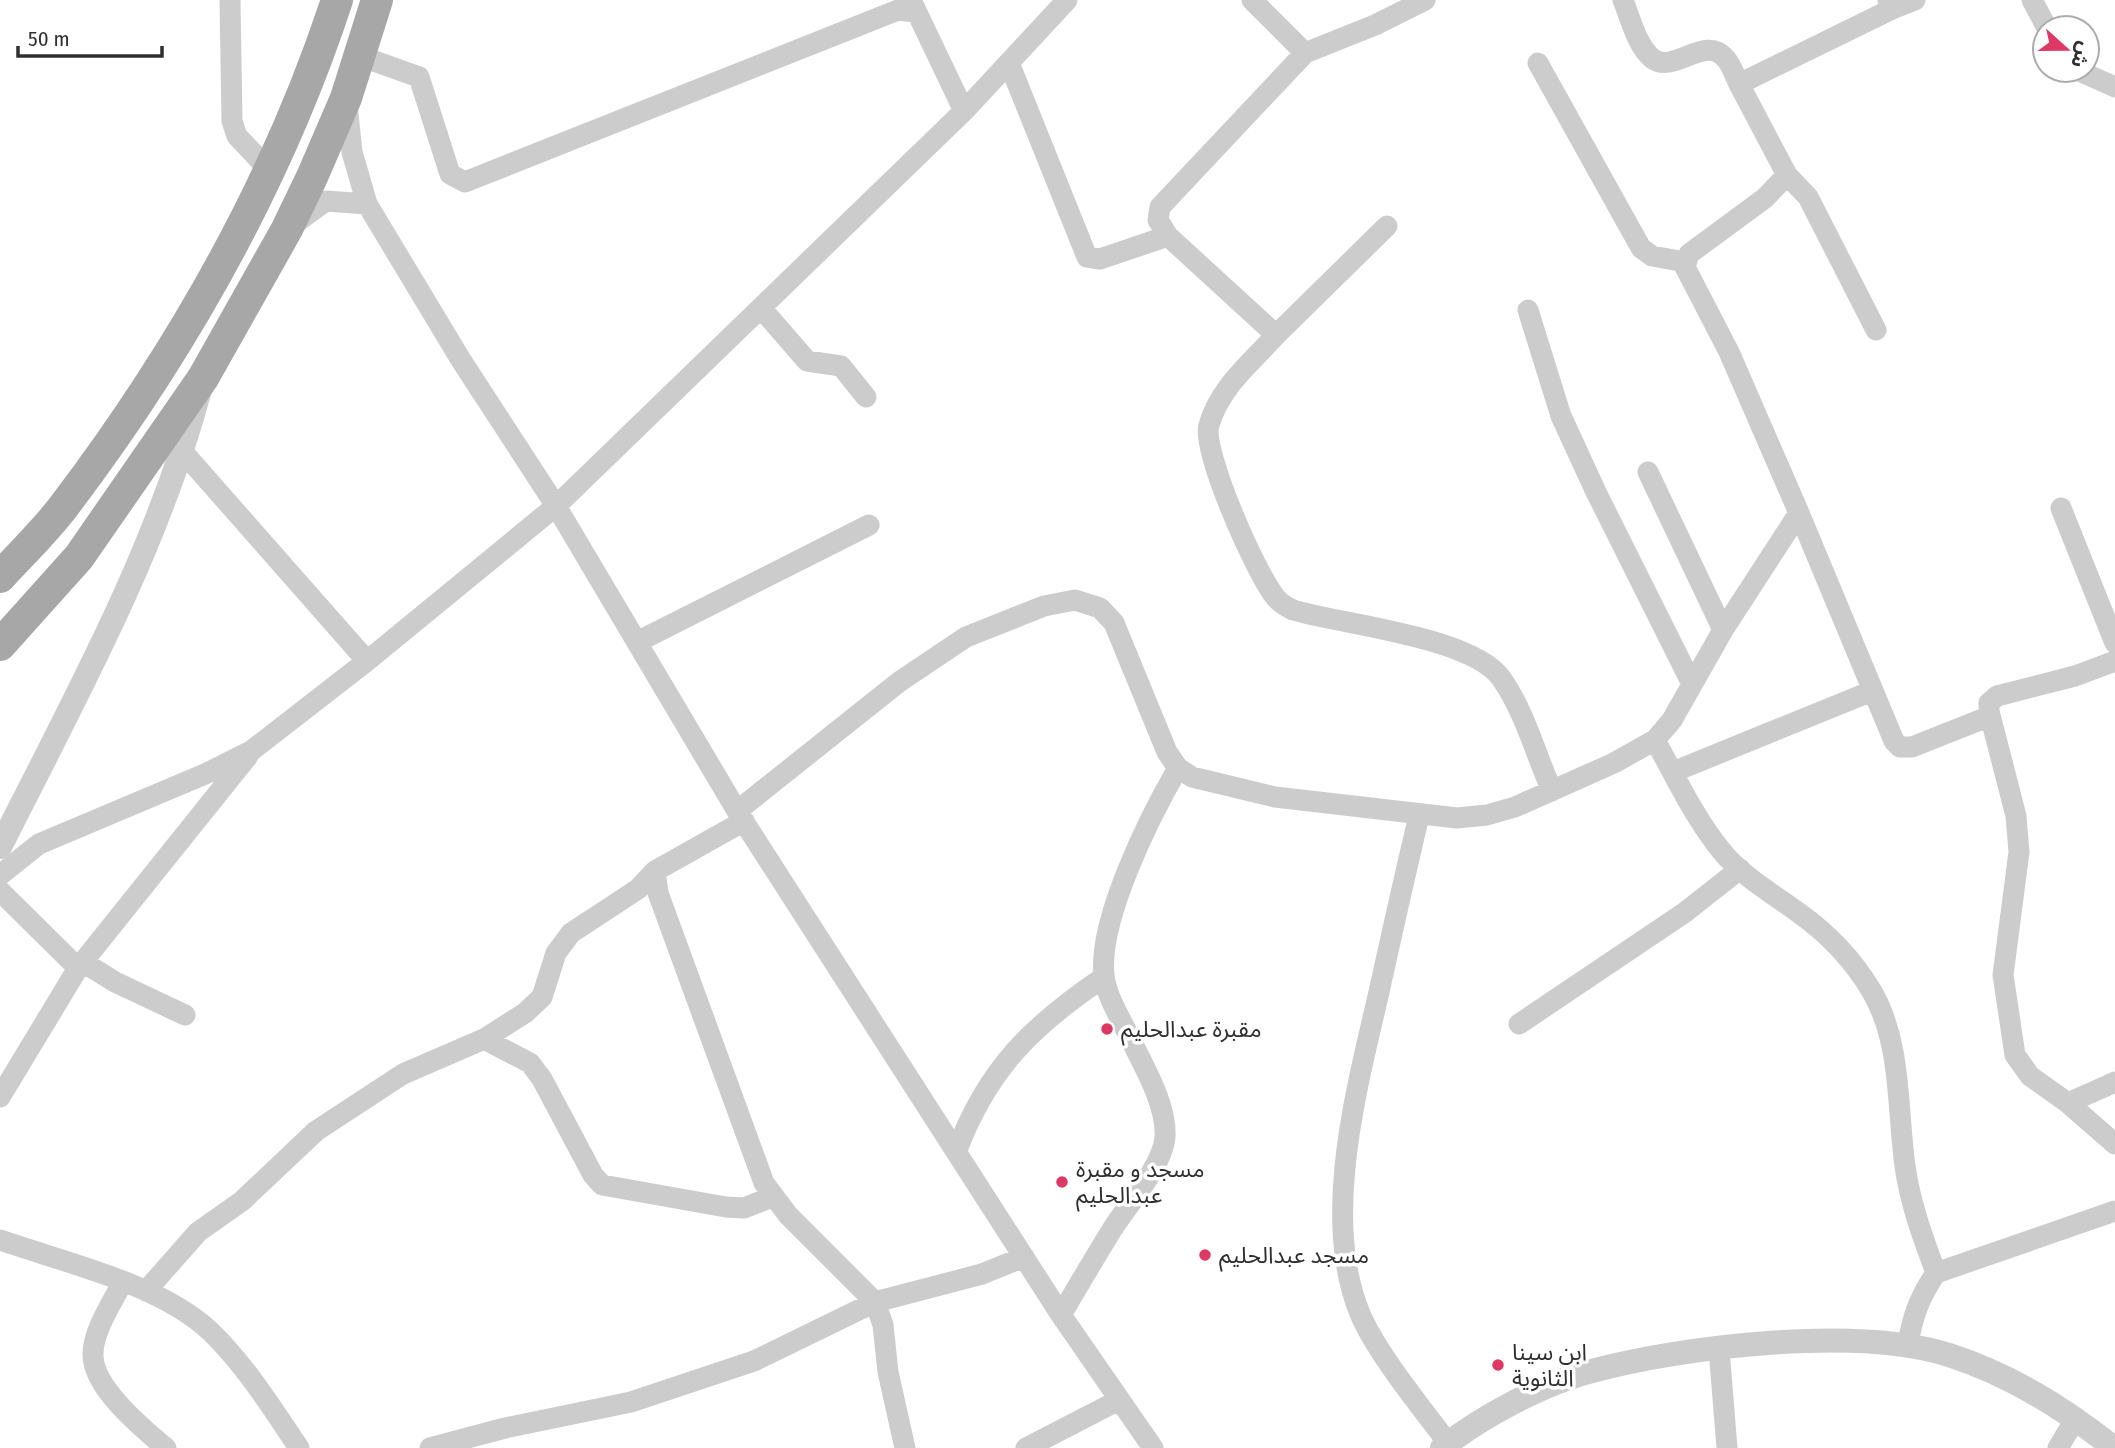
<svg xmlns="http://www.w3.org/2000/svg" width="2115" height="1448" font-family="'Fira Sans Condensed','Noto Sans Arabic',sans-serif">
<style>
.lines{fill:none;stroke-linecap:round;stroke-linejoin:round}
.minor{stroke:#ccc;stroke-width:21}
.tertiary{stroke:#ccc;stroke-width:24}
.primary{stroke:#a7a7a7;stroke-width:32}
.poi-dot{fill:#de3865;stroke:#fff;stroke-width:2.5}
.labels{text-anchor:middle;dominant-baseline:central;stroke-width:7;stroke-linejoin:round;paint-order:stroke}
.poi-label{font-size:23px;fill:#2f2f2f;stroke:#fff;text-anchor:start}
</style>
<rect width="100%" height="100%" fill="#fff"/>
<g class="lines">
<path class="minor" d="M230,0L232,121L237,136L270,171
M911,0L964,111
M1252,0L1305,53L1375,25L1425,0
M1623,0C1630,17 1637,47 1653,59C1675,74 1706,33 1726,59C1732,66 1735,76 1739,84L1892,9
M1888,0L1892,9L1915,0
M2032,0L2047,28
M1305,53L1160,207L1158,220L1168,236L1276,335C1251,363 1220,387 1209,425C1201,450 1257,576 1276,598C1281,604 1287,607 1293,610C1345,625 1471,637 1501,678C1524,710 1536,755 1552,791
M360,56L419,77L450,174L465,182L898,10L915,12
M1009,63L1087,257L1100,259L1168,236
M1538,63L1641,248L1652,256L1685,262
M2077,70L2115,87
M347,104L352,152L367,204L461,360L556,506L737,811L1061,1315L1153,1448
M1787,175L1808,197L1876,330
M294,224L326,201L367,204
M761,308L807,361L841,366L866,397
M1528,310L1561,416L1596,492L1692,684
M1276,335L1387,226
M183,452L367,661
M1648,472L1723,630
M2061,508L2115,643
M1799,513L1894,741L1900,747H1912L1990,716
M637,642L869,525
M2115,661L2075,676L1997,696L1989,703V711L2016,816L2019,852L2003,975L2015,1055L2030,1076L2068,1103L2115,1144
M1655,740C1676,778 1696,821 1724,854C1745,878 1773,894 1799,913C1827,933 1853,960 1871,990C1902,1041 1897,1109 1905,1166C1910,1203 1923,1238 1936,1273
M1673,772L1872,691
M737,811L899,682L966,637L1044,606L1075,600L1100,608L1114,623L1167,752L1178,768L1192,777L1275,797L1457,818L1487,815L1515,807L1614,763L1655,740L1672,720L1723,630L1799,513L1729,352L1685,267L1689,254L1765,198L1787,175L1739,84
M1419,816C1405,874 1392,933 1379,992C1357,1088 1320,1221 1361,1316C1379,1356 1421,1407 1448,1443
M655,871L658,893L764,1183L788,1215L875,1302L883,1325L888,1372L905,1448
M0,875L39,844L205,774L251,751L367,661L556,506L964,111L1067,0
M0,891L78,968
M83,962L115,982L185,1015
M1519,1024L1684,913L1740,869
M484,1039L530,1063L542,1079L593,1175L602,1185L726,1207L744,1208L772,1197
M0,1097L78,968L248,756
M2068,1103L2115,1082
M957,1150C988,1068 1033,1025 1104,977
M0,1240C66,1263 161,1284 211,1332C246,1366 272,1408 299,1448
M122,1283C112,1303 93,1331 93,1354C92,1387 143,1429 166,1448
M146,1291L198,1232L242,1201L316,1131L403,1074L484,1039L525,1013L542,997L556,953L571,933L638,889L655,871L744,821
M1061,1315C1078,1286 1095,1257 1113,1228C1128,1205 1163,1165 1165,1137C1167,1105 1144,1067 1130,1038C1121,1019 1106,996 1104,975C1098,920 1150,816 1178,768
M1908,1345C1912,1317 1920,1296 1936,1273L2115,1211
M1719,1349L1727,1448
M430,1448L505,1428L631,1402L754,1361L875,1302L982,1274L1024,1257
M1026,1448L1119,1400
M2058,1448L2076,1418"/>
<path class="tertiary" d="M0,847C74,700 156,552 199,393
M1442,1448C1481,1417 1544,1383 1592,1371C1685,1346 1857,1326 1949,1355C2011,1375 2063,1408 2114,1448"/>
<path class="primary" d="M0,577C21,554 45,531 64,506C180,353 277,183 337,0
M0,645L79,557L203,378L287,229L312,177L346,98L377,0"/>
</g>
<g class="poi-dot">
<circle cx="1107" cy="1029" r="7"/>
<circle cx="1062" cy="1182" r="7"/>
<circle cx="1205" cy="1255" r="7"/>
<circle cx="1498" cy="1365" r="7"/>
</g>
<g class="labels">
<g class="poi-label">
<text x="1121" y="1029">مقبرة عبدالحليم</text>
<text x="1076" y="1169">مسجد و مقبرة<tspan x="1076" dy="26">عبدالحليم</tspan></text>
<text x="1219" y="1255">مسجد عبدالحليم</text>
<text x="1512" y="1352">ابن سينا<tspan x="1512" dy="26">الثانوية</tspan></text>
</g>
</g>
<g transform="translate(2066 49) rotate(111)"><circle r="33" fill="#ffffff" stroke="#acacac" stroke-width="2"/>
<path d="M0-5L12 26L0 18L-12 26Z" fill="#de3865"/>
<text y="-10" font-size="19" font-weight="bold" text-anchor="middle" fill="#2f2f2f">ش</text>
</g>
<path d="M18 46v10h144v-10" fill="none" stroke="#2f2f2f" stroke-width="3.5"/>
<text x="28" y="46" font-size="21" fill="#2f2f2f" stroke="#ffffff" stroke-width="5" paint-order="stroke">50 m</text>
</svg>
